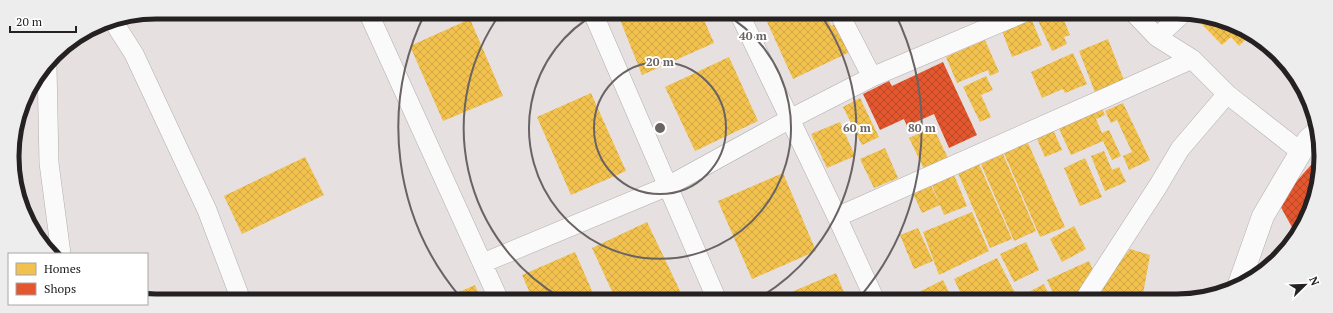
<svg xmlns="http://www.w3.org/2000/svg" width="1333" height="313" font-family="'PT Serif',serif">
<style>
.homes{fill:url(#homes-cross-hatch)}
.shops{fill:url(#shops-cross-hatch)}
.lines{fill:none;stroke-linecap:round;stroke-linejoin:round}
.minor-casing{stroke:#b2adad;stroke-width:20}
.tertiary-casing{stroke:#b2adad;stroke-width:23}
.minor{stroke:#fbfafa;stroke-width:19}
.tertiary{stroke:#fbfafa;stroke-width:22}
.ring{fill:none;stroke:#696364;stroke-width:2}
.rim{fill:none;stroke:#252021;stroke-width:5}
.centre{fill:#696364;stroke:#fff;stroke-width:2}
.ring-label{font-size:12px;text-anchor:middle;font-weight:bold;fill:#696364;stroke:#fff;stroke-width:4;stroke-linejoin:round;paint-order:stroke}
</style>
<defs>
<pattern id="homes-cross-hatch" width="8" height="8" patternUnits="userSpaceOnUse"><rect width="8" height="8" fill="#f2c14e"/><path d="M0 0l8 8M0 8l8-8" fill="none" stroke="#cfa644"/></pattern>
<pattern id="shops-cross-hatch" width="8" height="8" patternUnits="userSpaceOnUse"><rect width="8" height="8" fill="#e4572e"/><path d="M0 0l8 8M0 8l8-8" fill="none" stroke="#b94827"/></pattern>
</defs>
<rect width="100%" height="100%" fill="#e6e0e0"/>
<path class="homes" d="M398,12H410L400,17Z
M629,13H701L714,43L642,75L619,17Z
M763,13H825L831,26L839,22L852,51L793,79Z
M1042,13H1061L1070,35L1064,37L1067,44L1052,51L1036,16Z
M1191,13H1196L1249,31L1251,34L1239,46L1231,37L1222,45Z
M1031,18L1042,45L1012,57L1002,31Z
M470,19L503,96L443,121L410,46Z
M1108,39L1125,83L1096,95L1079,51Z
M985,40L999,72L990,76L988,70L957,83L946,57Z
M1073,53L1087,84L1065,93L1063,89L1042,98L1031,72Z
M729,57L758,121L695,151L665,87Z
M986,76L993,90L981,95L991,117L980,122L963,87Z
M591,93L626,171L571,195L537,117Z
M860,98L879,137L862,145L843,107Z
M1123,103L1150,160L1129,170L1123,156L1132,152L1117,120L1111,123L1105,111Z
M1100,105L1105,115L1096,119L1102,133L1109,130L1121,156L1112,160L1103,141L1071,155L1057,124Z
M840,122L855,156L827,168L811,134Z
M1051,125L1062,150L1045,157L1034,132Z
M933,127L948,158L924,169L909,138Z
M1028,143L1065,227L1040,237L1004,153Z
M885,148L898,178L874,188L860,159Z
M1104,151L1112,170L1119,167L1126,182L1105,191L1091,156Z
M1003,154L1036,231L1014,241L981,164Z
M305,157L324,195L242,234L224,196Z
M1085,158L1102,197L1080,206L1064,168Z
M979,164L1012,239L990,248L958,173Z
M783,173L816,251L752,279L718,201Z
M954,175L967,206L944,215L932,185Z
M929,181L940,205L922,213L911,189Z
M972,212L989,251L939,275L923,232Z
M647,222L682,295L673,300H616L592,248Z
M1074,226L1086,249L1062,262L1050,239Z
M918,228L933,261L914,269L900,235Z
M1026,242L1039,270L1014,282L1000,254Z
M1130,249L1150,255L1142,300H1091Z
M575,252L596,300H533L522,275Z
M997,258L1015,293L1001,300H964L954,279Z
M1089,261L1095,275L1069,300H1056L1047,280Z
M836,273L847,300H773Z
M943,280L953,300H903Z
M1044,284L1051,300H1022L1021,296Z
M475,285L481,300H441Z"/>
<path class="shops" d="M943,62L977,135L949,148L934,114L907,126L904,119L880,130L863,94L889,81L892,86Z
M1319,156L1320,176L1306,221L1304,224L1293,229L1278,202Z"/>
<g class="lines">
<g class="minor-casing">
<path id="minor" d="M368,12L499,300
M593,13L717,300
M739,13L837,217L875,300
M839,13L872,77
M1134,13L1157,37L1192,59L1227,94L1301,152
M113,21L134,54L207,210L241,300
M1157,37L1183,13
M47,67L49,163L61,254
M837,217C956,164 1074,112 1192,59
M483,263L668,186L790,119L872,77L1023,13
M1084,300L1158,186L1180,149L1227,94"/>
</g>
<g class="tertiary-casing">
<path id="tertiary" d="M1238,287L1263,216L1308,140L1317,132"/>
</g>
<use href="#minor" class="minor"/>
<use href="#tertiary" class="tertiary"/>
</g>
<g class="ring">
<circle cx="660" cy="128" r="66"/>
<path d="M723 13A131 131 0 1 1 597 13"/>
<path d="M563 299A197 197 0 0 1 500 14M820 14A197 197 0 0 1 757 299"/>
<path d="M461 298A262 262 0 0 1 425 13M895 13A262 262 0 0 1 859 298"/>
</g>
<path d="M0 0H1333V313H0ZM156 19H1177A137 137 0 0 1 1314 156V157A137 137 0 0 1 1177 294H156A137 137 0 0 1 19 157V156A137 137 0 0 1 156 19Z" fill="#eeeded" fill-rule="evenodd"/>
<path class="rim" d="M156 19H1177A137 137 0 0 1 1314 156V157A137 137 0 0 1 1177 294H156A137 137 0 0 1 19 157V156A137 137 0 0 1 156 19Z"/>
<circle cx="660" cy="128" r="6" class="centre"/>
<g class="ring-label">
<text x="753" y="40">40 m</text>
<text x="660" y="66">20 m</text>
<text x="857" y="132">60 m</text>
<text x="922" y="132">80 m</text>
</g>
<rect x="8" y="253" width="140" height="52" fill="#ffffff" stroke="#a8a6a6"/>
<rect x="16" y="263" width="20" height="12" fill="#f2c14e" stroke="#a8a6a6"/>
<text x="44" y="273" font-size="12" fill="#252021">Homes</text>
<rect x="16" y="283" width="20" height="12" fill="#e4572e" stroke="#a8a6a6"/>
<text x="44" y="293" font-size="12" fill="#252021">Shops</text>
<g transform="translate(1305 285) rotate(67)" stroke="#ffffff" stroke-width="3" paint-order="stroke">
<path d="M0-3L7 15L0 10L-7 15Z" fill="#252021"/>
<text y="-6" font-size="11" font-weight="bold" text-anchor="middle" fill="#252021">N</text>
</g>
<path d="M10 26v6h66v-6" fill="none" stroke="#252021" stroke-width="2"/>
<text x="16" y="26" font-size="12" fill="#252021" stroke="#ffffff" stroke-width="3" paint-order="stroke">20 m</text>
</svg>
